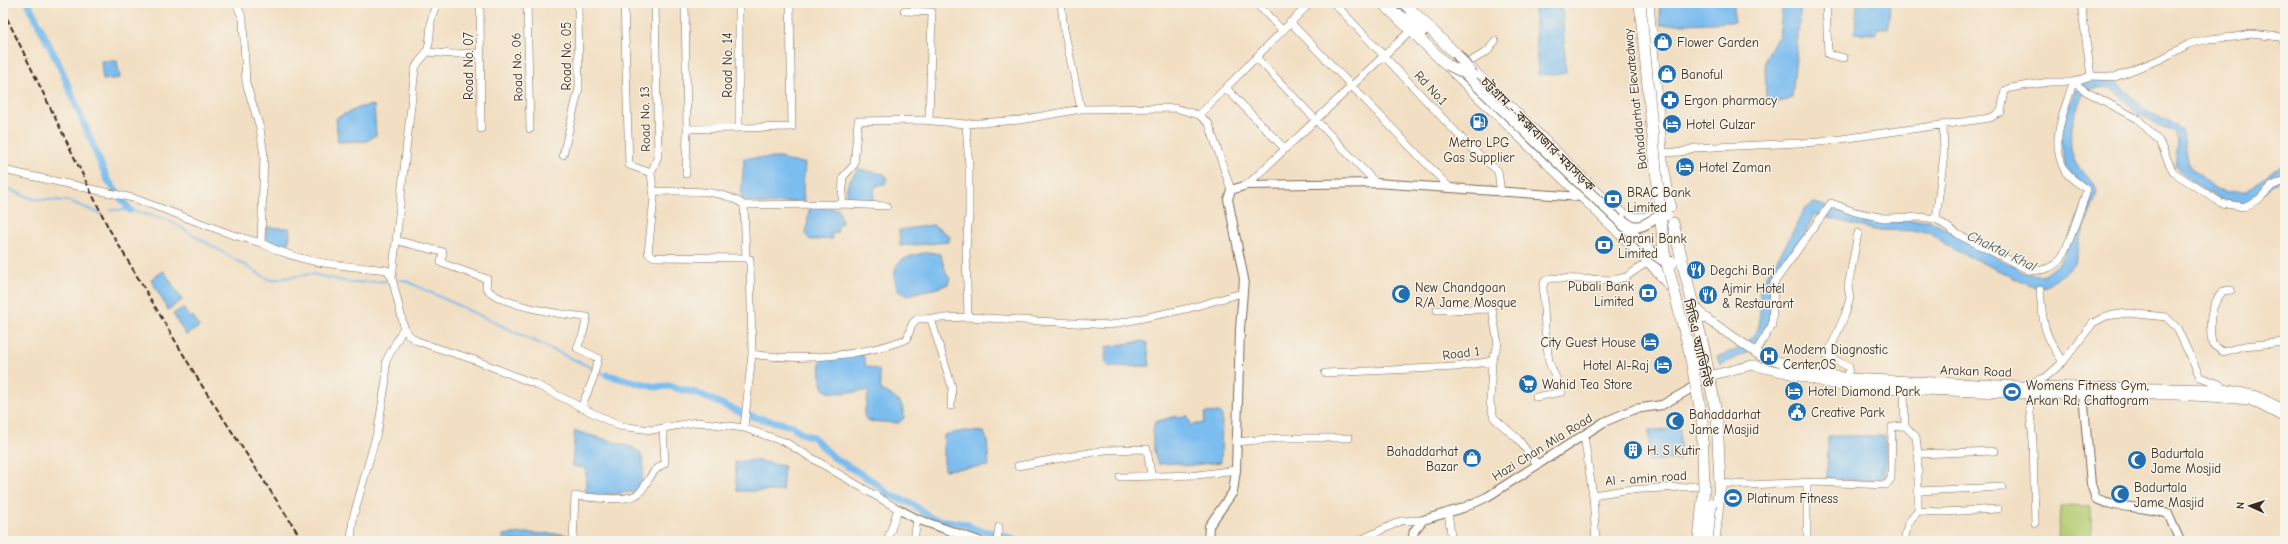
<svg xmlns="http://www.w3.org/2000/svg" width="2288" height="544" font-family="'Comic Neue','Noto Sans Bengali',sans-serif">
<style>
.green{fill:#b3cc71;stroke:#777b48}
.water{fill:#7bbdf0;stroke:#5b7487}
.lines{fill:none;stroke-linecap:round;stroke-linejoin:round}
.stream{stroke:#7bbdf0;stroke-width:2}
.canal{stroke:#7bbdf0;stroke-width:7}
.minor-casing{stroke:#7b6958;stroke-width:8}
.tertiary-casing{stroke:#7b6958;stroke-width:10}
.secondary-casing{stroke:#7b6958;stroke-width:10}
.primary-casing{stroke:#7b6958;stroke-width:12}
.trunk-casing{stroke:#7b6958;stroke-width:12}
.minor{stroke:#fff;stroke-width:7}
.tertiary{stroke:#fff;stroke-width:8}
.secondary{stroke:#fff;stroke-width:9}
.primary{stroke:#fff;stroke-width:10}
.trunk{stroke:#fff;stroke-width:11}
.rail{stroke:#3b2a1e;stroke-width:2;stroke-dasharray:6 3;stroke-linecap:butt}
.primary-bridge-casing{stroke:#7b6958;stroke-width:12;stroke-linecap:butt}
.trunk-bridge-casing{stroke:#7b6958;stroke-width:12;stroke-linecap:butt}
.primary-bridge{stroke:#fff;stroke-width:10}
.trunk-bridge{stroke:#fff;stroke-width:11}
.labels{text-anchor:middle;dominant-baseline:central;stroke-width:3;stroke-linejoin:round;paint-order:stroke}
.poi-label{font-size:13px;fill:#3b2a1e;stroke:#f7f3e8;text-anchor:start}
.street-label{font-size:13px;fill:#3b2a1e;stroke:#f7f3e8}
.water-label{font-size:14px;font-style:italic;fill:#4e565d;stroke:#f7f3e8}
</style>
<rect width="100%" height="100%" fill="#f7f3e8"/>
<filter id="ink" filterUnits="userSpaceOnUse"><feTurbulence type="fractalNoise" baseFrequency=".025" numOctaves="2"/><feDisplacementMap in="SourceGraphic" scale="8" xChannelSelector="R" yChannelSelector="G"/><feConvolveMatrix kernelMatrix="1 2 1 2 8 2 1 2 1" color-interpolation-filters="sRGB"/></filter>
<filter id="wash" filterUnits="userSpaceOnUse"><feTurbulence type="fractalNoise" baseFrequency=".012" numOctaves="4" result="noise"/><feDisplacementMap in="SourceGraphic" scale="16" xChannelSelector="R" yChannelSelector="G"/><feGaussianBlur stdDeviation="0.9" result="paint"/><feColorMatrix in="noise" values="0 0 0 0 0 0 0 0 0 0 0 0 0 0 0 0 0 1.4 0 .05"/><feComposite in="paint" operator="in"/></filter>
<g filter="url(#wash)">
<rect width="100%" height="100%" fill="#f2dfc3"/>
<path class="green" d="M2060,506L2091,507V541H2058Z"/>
<path class="water" d="M1659,3H1734V22L1661,25Z
M1783,3H1801L1792,98C1786,102 1772,103 1766,99L1765,59L1776,39L1779,38Z
M1890,3L1888,28H1877L1876,34L1855,33L1857,4Z
M1562,7L1566,73L1538,75L1534,9Z
M101,61H117L120,78L103,80Z
M2097,78L2115,80L2144,110L2169,121L2182,130L2189,166L2216,189L2227,192L2247,191L2271,172L2285,165V177C2273,181 2268,190 2258,197C2232,216 2194,185 2175,167L2178,141L2174,133L2135,112L2116,91L2109,87L2086,89C2074,111 2062,146 2079,168C2087,178 2096,180 2097,194L2080,240L2075,264L2070,269L2048,285L2042,288L2033,287L1949,247L1929,231L1874,230L1814,214L1801,243L1775,276L1771,321L1757,344L1744,354L1720,365L1717,357L1739,348L1752,337L1758,329L1760,321V287L1787,243L1804,210L1814,203L1852,214L1883,221L1929,220L2025,273L2038,275L2044,274L2061,261L2087,192L2066,169L2059,132L2073,95L2079,84Z
M374,105L376,135L367,141L338,142L336,118L361,107Z
M744,158H782L786,161L805,163L803,187L804,201L762,204L741,200Z
M858,169L884,174L887,179L884,185L875,186L873,202H851C842,188 849,182 858,169Z
M816,206L839,209L842,223L838,226L837,233L831,234L832,239L810,240L806,235L809,210Z
M933,225L950,236L949,242L900,246L899,230Z
M266,227L289,228L290,237L287,247L266,240Z
M929,252L940,254L947,275L950,278L948,284C935,291 921,289 908,296L898,291C887,261 903,257 929,252Z
M164,271L182,300L168,310L151,279Z
M183,308L190,318L193,316L199,327L186,335L173,314Z
M1143,341L1147,343L1150,366L1108,367L1105,360L1106,347Z
M863,354L866,366L879,370L881,390L891,395L902,405L904,418L899,423L867,421L864,415L869,390C862,392 829,395 825,390C820,383 821,370 820,362L824,357Z
M1219,412L1222,416L1221,462L1184,466L1179,463L1158,464C1153,452 1151,434 1155,422L1172,417L1188,416L1191,425L1204,423L1205,413Z
M1680,429V459L1649,461V430Z
M575,431L632,447L641,454L644,468L641,485L634,492L594,495L586,493V468L572,466Z
M964,431L984,432L987,440L989,466L944,470V435Z
M1828,436H1885V481L1827,479Z
M753,460L784,466L782,491H737L735,462Z
M522,533L563,534L568,535V541H503V535Z"/>
<g class="lines">
<path class="stream" d="M3,187L33,199L69,201L101,214
M111,210H130L168,220L270,280L312,274L352,283L388,281
M399,280H404L594,369
M598,371L607,375"/>
<path class="canal" d="M28,3L61,69L107,179L130,210
M607,375L655,387L668,386L696,393L749,416L793,426L801,433L813,437L833,457L871,480L888,494L912,504L933,519L966,524L974,529L1002,535L1016,541"/>
</g>
</g>
<g filter="url(#ink)">
<g class="lines">
<g class="minor-casing">
<path id="minor" d="M236,3L243,19L246,83L260,128L264,156L261,243C306,265 338,265 387,270L392,278L415,69C417,62 424,58 427,51C433,35 427,18 438,3
M480,3L481,129
M527,3L530,129
M624,3L629,165L651,173
M655,3L658,156L651,173L654,198L648,253L654,257L746,258L750,259L752,354L744,428
M685,3L687,129
M739,3V128
M1061,3L1064,29L1081,109
M1256,3L1282,30
M1334,3L1470,147L1498,171L1501,193
M1826,3L1828,54L1844,58
M2081,3L2091,76
M904,11L932,12L929,120
M1290,22L1449,187
M426,52L452,54L481,53
M1256,57L1376,183
M1466,64L1488,51L1495,41
M2073,82L2087,92L2138,119L2159,141L2173,172L2221,203L2244,207L2258,200L2272,186L2285,180
M1226,88L1285,149
M1199,115L1310,3
M966,124L969,167V215L966,249L968,317
M1658,153L1681,152L1694,148L1820,142L1990,118L2001,112L2005,91L2010,88L2049,82H2073L2091,76L2115,77L2161,59L2189,44L2208,39L2235,37L2250,34L2281,37L2285,45
M563,155L579,88L578,3
M3,170L133,198L233,235L261,243
M686,174L687,129L792,127L790,3
M1247,185L1411,30
M653,191C682,192 720,187 744,205L842,204
M744,205L746,258
M887,206L842,204L843,177L854,165L858,121L922,120L966,124L1020,120L1081,109L1175,108L1199,115L1209,124L1231,190
M1936,219L1944,154L1943,125
M398,241L443,252L441,263L487,279L486,287C497,306 565,315 587,317L583,334L577,348L598,358L593,379L581,408
M392,278L404,327L408,334L415,340L431,346L472,359L535,384L619,426L652,430L697,422L744,428L785,442L898,509L887,541
M2040,290C2043,324 2043,333 2063,362
M2231,290L2223,291C2209,308 2209,323 2212,344L2223,352L2244,346L2285,342
M931,319L952,387L951,406
M1755,353L1772,325L1774,283L1831,203L1855,212L1884,218L1921,217L1936,219L1959,235L2029,270C2041,272 2051,269 2060,260C2066,255 2083,201 2087,190C2080,184 2067,177 2064,169C2049,138 2065,112 2073,82
M752,354C800,362 862,356 907,339L912,324L917,319L968,317L1110,325L1190,308L1242,293
M1492,361L1490,403L1494,418L1518,439L1537,464
M1325,373L1456,367L1492,361L1498,344L1492,309L1437,310
M1847,378L1849,367L1827,356L1845,315L1850,298L1848,287L1858,233
M2025,385L2046,377L2063,362L2093,323L2106,316L2128,313L2166,317L2177,328L2200,377L2219,384L2224,389
M1904,390L1905,426L1916,437L1918,454L1995,451
M2028,394L2033,441L2035,523
M1536,397L1562,392L1549,362L1545,329L1543,286L1545,281L1551,278L1613,280L1626,277L1649,261
M1584,435L1593,497L1596,541
M1236,442L1280,438H1349
M1918,454V491L2002,487
M1018,466L1105,450L1147,449L1151,475
M1120,477L1197,475L1236,470
M1720,483L1749,485L1815,482L1886,485L1891,479L1892,427L1905,426
M1918,491V511L1943,512L1998,509
M1593,495L1625,490L1701,486
M1448,512L1452,541
M351,541L353,518L378,429L386,380V361L404,327
M573,541L575,496C589,497 632,504 641,491C651,478 650,472 665,463L663,429
M914,541L917,519
M997,541L999,527
M1358,541L1401,521L1423,520
M1807,541V483
M1904,541L1908,523L1918,511"/>
</g>
<g class="tertiary-casing">
<path id="tertiary" d="M2083,394L2091,484L2096,499C2119,510 2145,505 2168,514L2180,541
M898,509L917,519L979,541
M1208,541L1209,526L1233,492L1236,470L1240,329L1244,279L1228,199L1231,190L1247,185L1376,183L1582,197
M1412,541L1414,531L1423,520L1463,508L1487,497L1604,422L1635,409L1662,405L1687,391L1694,385"/>
</g>
<g class="secondary-casing">
<path id="secondary" d="M1694,304L1704,317L1761,356L1813,372L1847,378L2021,386L2224,389L2257,396L2285,410
M1694,385L1709,376L1752,365L1845,387L2028,394L2176,395L2225,398L2250,400L2285,418"/>
</g>
<g class="primary-casing">
<path id="primary" d="M1400,15L1423,31"/>
</g>
<g class="trunk-casing">
<path id="trunk" d="M1383,3L1649,261L1671,287
M1404,3L1601,197C1616,210 1629,224 1650,217L1657,209L1656,199
M1648,3L1662,160L1670,206
M1673,223L1704,350L1717,417L1720,483L1714,541"/>
</g>
<use href="#minor" class="minor"/>
<use href="#tertiary" class="tertiary"/>
<use href="#secondary" class="secondary"/>
<use href="#primary" class="primary"/>
<use href="#trunk" class="trunk"/>
<path class="rail" d="M3,10L108,227L199,381L303,541"/>
<g class="primary-bridge-casing">
<path id="primary-bridge" d="M1456,53L1473,75
M1448,65L1464,73L1654,254L1666,262H1673
M1622,220C1642,237 1649,216 1667,215"/>
</g>
<g class="trunk-bridge-casing">
<path id="trunk-bridge" d="M1640,3L1664,252L1689,349L1702,418L1704,489L1699,541
M1707,541L1711,504"/>
</g>
<use href="#primary-bridge" class="primary-bridge"/>
<use href="#trunk-bridge" class="trunk-bridge"/>
</g>
</g>
<defs>
<g id="shop-disc" transform="scale(1)"><circle r="9.5" fill="#1f6fb2" stroke="#f7f3e8"/><path d="M-5-2.5h2.3a2.7 3.5 0 0 1 5.4 0H5L5.5 6h-11ZM-1.5-2.5h3a1.5 2.3 0 0 0-3 0Z" fill="#fff"/></g>
<g id="pharmacy-disc" transform="scale(1)"><circle r="9.5" fill="#1f6fb2" stroke="#f7f3e8"/><path d="M-2-6h4v4h4v4h-4v4h-4v-4h-4v-4h4Z" fill="#fff"/></g>
<g id="fuel-disc" transform="scale(1)"><circle r="9.5" fill="#1f6fb2" stroke="#f7f3e8"/><path d="M-5.5-6h7V0h2V4h1.3V-2.5L3-4.5l.8-.8L6-3V5H2.5V1h-1V6h-7ZM-4.2-4.7v3.2H.2V-4.7Z" fill="#fff"/></g>
<g id="hotel-disc" transform="scale(1)"><circle r="9.5" fill="#1f6fb2" stroke="#f7f3e8"/><path d="M-6-4.5h1.5V1H6V5H4.5V3h-9V5H-6ZM-4 0a1.8 1.8 0 1 1 3.6 0ZM.5 0V-2.5h3Q6-2.5 6 0Z" fill="#fff"/></g>
<g id="bank-disc" transform="scale(1)"><circle r="9.5" fill="#1f6fb2" stroke="#f7f3e8"/><path d="M-6-4H6V4H-6ZM0-2.3a2.3 2.3 0 1 0 0 4.6a2.3 2.3 0 1 0 0-4.6Z" fill="#fff"/></g>
<g id="restaurant-disc" transform="scale(1)"><circle r="9.5" fill="#1f6fb2" stroke="#f7f3e8"/><path d="M-5-6h1v4h1v-4h1v4h1v-4h1v5L-1.5 .5V6h-2V.5L-5-1ZM5-6V6H3V1.5H1.5Q1.5-4 5-6Z" fill="#fff"/></g>
<g id="mosque-disc" transform="scale(1)"><circle r="9.5" fill="#1f6fb2" stroke="#f7f3e8"/><path d="M3.5-4.9A6 6 0 1 0 3.5 4.9A5 5 0 1 1 3.5-4.9Z" fill="#fff"/></g>
<g id="hospital-disc" transform="scale(1)"><circle r="9.5" fill="#1f6fb2" stroke="#f7f3e8"/><path d="M-5-5h3v3.5h4V-5h3V5h-3V1.5h-4V5h-3Z" fill="#fff"/></g>
<g id="supermarket-disc" transform="scale(1)"><circle r="9.5" fill="#1f6fb2" stroke="#f7f3e8"/><path d="M-6-5.5h2.5l.6 2H6L4.5 2H-2.5L-4.4-4H-6ZM-1.5 3.2a1.3 1.3 0 1 0 .1 0ZM3 3.2a1.3 1.3 0 1 0 .1 0Z" fill="#fff"/></g>
<g id="stadium-disc" transform="scale(1)"><circle r="9.5" fill="#1f6fb2" stroke="#f7f3e8"/><path d="M0-5a6.5 5 0 1 0 0 10a6.5 5 0 1 0 0-10ZM-3.5-1.8h7v3.6h-7Z" fill="#fff"/></g>
<g id="civic-disc" transform="scale(1)"><circle r="9.5" fill="#1f6fb2" stroke="#f7f3e8"/><path d="M-.6-6.5H3V-4.5H.6V-3L4-1V1h2V6H-6V1h2V-1L-.6-3ZM-1.2 2.5V6h2.4V2.5Z" fill="#fff"/></g>
<g id="building-disc" transform="scale(1)"><circle r="9.5" fill="#1f6fb2" stroke="#f7f3e8"/><path d="M-4-6H4V6H1V3H-1V6H-4ZM-2.5-4.3h1.7v1.8h-1.7ZM.8-4.3h1.7v1.8H.8ZM-2.5-1h1.7V.8h-1.7ZM.8-1h1.7V.8H.8Z" fill="#fff"/></g>
</defs>
<g fill-rule="evenodd">
<use href="#shop-disc" x="1663" y="42"/>
<use href="#shop-disc" x="1667" y="74"/>
<use href="#pharmacy-disc" x="1670" y="100"/>
<use href="#fuel-disc" x="1479" y="122"/>
<use href="#hotel-disc" x="1672" y="124"/>
<use href="#hotel-disc" x="1685" y="167"/>
<use href="#bank-disc" x="1613" y="199"/>
<use href="#bank-disc" x="1604" y="245"/>
<use href="#restaurant-disc" x="1696" y="270"/>
<use href="#bank-disc" x="1648" y="293"/>
<use href="#mosque-disc" x="1401" y="294"/>
<use href="#restaurant-disc" x="1708" y="295"/>
<use href="#hotel-disc" x="1650" y="342"/>
<use href="#hospital-disc" x="1769" y="356"/>
<use href="#hotel-disc" x="1663" y="365"/>
<use href="#supermarket-disc" x="1528" y="384"/>
<use href="#hotel-disc" x="1794" y="391"/>
<use href="#stadium-disc" x="2012" y="392"/>
<use href="#civic-disc" x="1797" y="412"/>
<use href="#mosque-disc" x="1675" y="421"/>
<use href="#building-disc" x="1633" y="450"/>
<use href="#shop-disc" x="1472" y="458"/>
<use href="#mosque-disc" x="2137" y="460"/>
<use href="#mosque-disc" x="2120" y="494"/>
<use href="#stadium-disc" x="1733" y="498"/>
</g>
<g class="labels">
<g class="poi-label">
<text x="1677" y="42">Flower Garden</text>
<text x="1681" y="74">Banoful</text>
<text x="1684" y="100">Ergon pharmacy</text>
<text x="1686" y="124">Hotel Gulzar</text>
<text x="1479" y="142" text-anchor="middle">Metro LPG<tspan x="1479" dy="15">Gas Supplier</tspan></text>
<text x="1699" y="167">Hotel Zaman</text>
<text x="1627" y="192">BRAC Bank<tspan x="1627" dy="15">Limited</tspan></text>
<text x="1618" y="238">Agrani Bank<tspan x="1618" dy="15">Limited</tspan></text>
<text x="1710" y="270">Degchi Bari</text>
<text x="1634" y="286" text-anchor="end">Pubali Bank<tspan x="1634" dy="15">Limited</tspan></text>
<text x="1415" y="287">New Chandgoan<tspan x="1415" dy="15">R/A Jame Mosque</tspan></text>
<text x="1722" y="288">Ajmir Hotel<tspan x="1722" dy="15">&amp; Restaurant</tspan></text>
<text x="1636" y="342" text-anchor="end">City Guest House</text>
<text x="1783" y="349">Modern Diagnostic<tspan x="1783" dy="15">Center,OS</tspan></text>
<text x="1649" y="365" text-anchor="end">Hotel Al-Raj</text>
<text x="1542" y="384">Wahid Tea Store</text>
<text x="2026" y="385">Womens Fitness Gym,<tspan x="2026" dy="15">Arkan Rd, Chattogram</tspan></text>
<text x="1808" y="391">Hotel Diamond Park</text>
<text x="1811" y="412">Creative Park</text>
<text x="1689" y="414">Bahaddarhat<tspan x="1689" dy="15">Jame Masjid</tspan></text>
<text x="1647" y="450">H. S Kutir</text>
<text x="1458" y="451" text-anchor="end">Bahaddarhat<tspan x="1458" dy="15">Bazar</tspan></text>
<text x="2151" y="453">Badurtala<tspan x="2151" dy="15">Jame Mosjid</tspan></text>
<text x="2134" y="487">Badurtala<tspan x="2134" dy="15">Jame Masjid</tspan></text>
<text x="1747" y="498">Platinum Fitness</text>
</g>
<g class="street-label">
<text transform="translate(566 56) rotate(-90)">Road No. 05</text>
<text transform="translate(727 65) rotate(-90)">Road No. 14</text>
<text transform="translate(468 66) rotate(-90)">Road No. 07</text>
<text transform="translate(517 67) rotate(-92)">Road No. 06</text>
<text transform="translate(1431 88) rotate(47)">Rd No.1</text>
<text transform="translate(1635 99) rotate(-96)">Bahaddarhat Elevatedway</text>
<text transform="translate(645 119) rotate(-91)">Road No. 13</text>
<text transform="translate(1538 134) rotate(45)">চট্টগ্রাম - কক্সবাজার মহাসড়ক</text>
<text transform="translate(1698 343) rotate(77)">সিডিএ অ্যাভিনিউ</text>
<text transform="translate(1461 353) rotate(-7)">Road 1</text>
<text transform="translate(1976 371) rotate(2)">Arakan Road</text>
<text transform="translate(1542 447) rotate(-32)">Hazi Chan Mia Road</text>
<text transform="translate(1646 478) rotate(-4)">Al - amin road</text>
</g>
<g class="water-label">
<text transform="translate(2002 251) rotate(26)">Chaktai Khal</text>
</g>
</g>
<rect width="2288" height="544" fill="none" stroke="#f7f3e8" stroke-width="16"/>
<g transform="translate(2250 506) rotate(273)" stroke="#f7f3e8" stroke-width="3" paint-order="stroke">
<path d="M0-3L7 15L0 10L-7 15Z" fill="#3b2a1e"/>
<text y="-6" font-size="11" font-weight="bold" text-anchor="middle" fill="#3b2a1e">N</text>
</g>
</svg>
